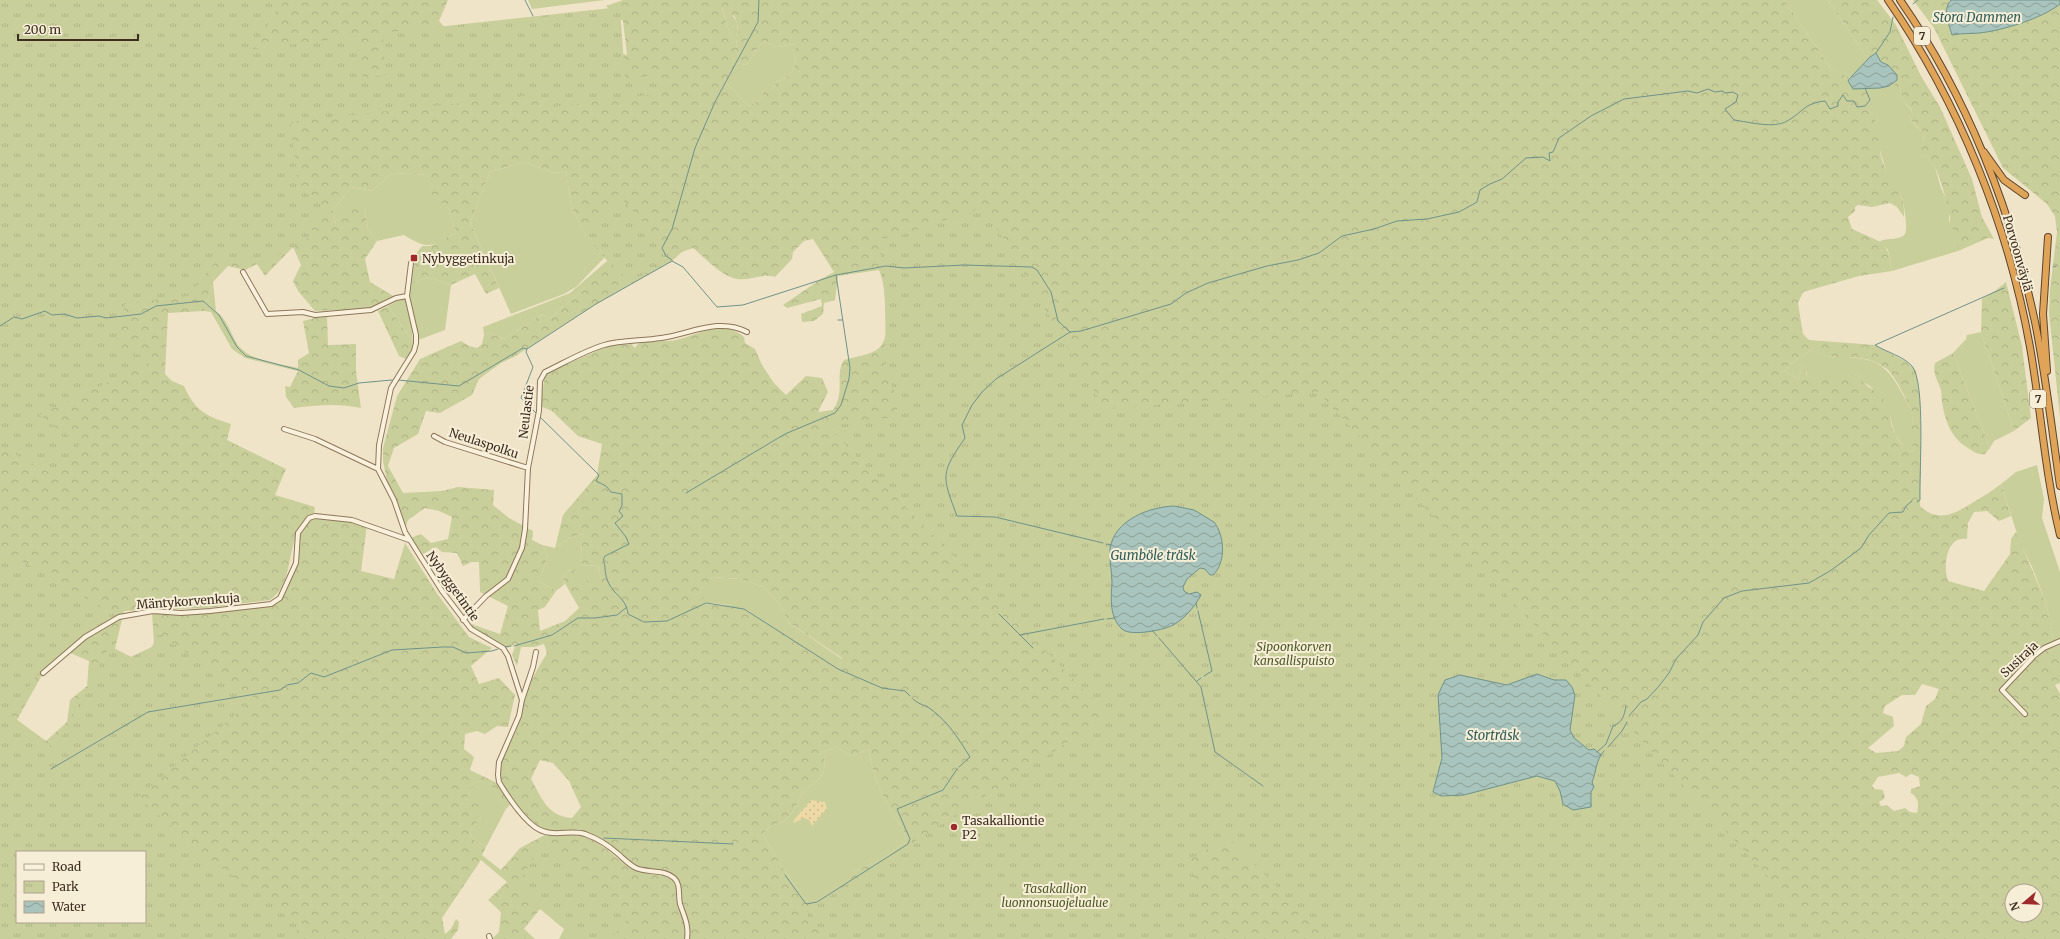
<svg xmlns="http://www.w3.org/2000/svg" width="2060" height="939" font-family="Merriweather,serif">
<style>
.grass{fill:#c9cf9b}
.forest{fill:url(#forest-crowns);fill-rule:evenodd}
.sand{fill:url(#sand-dots)}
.park{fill:url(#park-tufts);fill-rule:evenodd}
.water{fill:url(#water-waves);stroke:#6f938a}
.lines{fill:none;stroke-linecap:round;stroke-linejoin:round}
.stream{stroke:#6f938a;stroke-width:1}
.minor-casing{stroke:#8d765c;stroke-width:6}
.highway-casing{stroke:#5b4430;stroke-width:8}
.minor{stroke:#faf1dc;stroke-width:4}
.highway{stroke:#e0a458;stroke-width:6}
.poi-dot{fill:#9e2a2b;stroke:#f7eed8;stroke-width:1.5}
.labels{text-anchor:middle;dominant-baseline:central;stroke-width:4;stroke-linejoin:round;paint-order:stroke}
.shield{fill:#f7eed8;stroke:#756857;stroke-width:1}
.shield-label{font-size:11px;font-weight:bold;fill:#3d2e20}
.street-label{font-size:12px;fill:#3d2e20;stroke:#f7eed8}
.poi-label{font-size:12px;fill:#3d2e20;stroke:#f7eed8;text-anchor:start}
.park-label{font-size:12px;font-style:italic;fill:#4d5a26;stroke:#f7eed8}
.water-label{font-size:13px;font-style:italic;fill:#2f5d5a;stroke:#f7eed8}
</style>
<defs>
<pattern id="forest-crowns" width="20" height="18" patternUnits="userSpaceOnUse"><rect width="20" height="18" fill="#c9cf9b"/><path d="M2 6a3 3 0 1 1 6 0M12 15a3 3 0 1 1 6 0" fill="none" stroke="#aeb285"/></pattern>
<pattern id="sand-dots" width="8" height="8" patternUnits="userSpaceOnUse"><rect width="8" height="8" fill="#ecd9a5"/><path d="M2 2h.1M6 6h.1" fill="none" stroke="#cbbb8e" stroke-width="1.8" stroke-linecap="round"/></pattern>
<pattern id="park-tufts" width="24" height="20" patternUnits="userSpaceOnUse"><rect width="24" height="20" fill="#c9cf9b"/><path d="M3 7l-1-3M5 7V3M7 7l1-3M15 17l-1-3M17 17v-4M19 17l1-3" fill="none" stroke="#aeb285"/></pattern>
<pattern id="water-waves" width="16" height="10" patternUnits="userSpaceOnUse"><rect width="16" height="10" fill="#a9c4bc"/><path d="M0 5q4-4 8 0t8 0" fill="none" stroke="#8ba098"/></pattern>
</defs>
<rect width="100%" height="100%" fill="#f0e4c8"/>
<path class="grass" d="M528,0H605L532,9Z
M1784,0H1828L1868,59L1858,71L1848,78L1832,70Z
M722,7C742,21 738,25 736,48H734Z
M763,41L777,47L796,44C796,63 797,76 777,81L772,90H763L762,99L748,106L726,83L737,63L746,65Z
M1897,80L1894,84L1900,88L1903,101L1912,111C1907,124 1920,127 1924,134L1922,152L1923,157L1933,163L1935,167L1941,188L1949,205V223L1954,230L1955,239L1958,244V251L1892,271L1888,250L1880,241C1887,238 1901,240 1905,234C1908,230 1904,206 1903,201C1900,192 1893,185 1889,177C1877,149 1873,117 1867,87L1880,88L1889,86Z
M524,162L554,173L566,171L571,206L585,235L605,257L576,287L564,294L511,314L470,223L490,172Z
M392,173L427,175L432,193L449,209L456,233C430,246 430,251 404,235L377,241L368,229L365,208L336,224L333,210L351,187L372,191Z
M607,261L610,264L580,293L550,318L541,315L504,339L489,333L484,335L483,327L570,293Z
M428,277L451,285L445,330L418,340L410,297V284Z
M213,282L216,311C228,320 230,333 238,345C251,362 279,363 298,368V371L245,358L232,349L211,312L204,311Z
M403,298C411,304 412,333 413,342L388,306Z
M1981,332L2014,431L1994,441L1990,448L1953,353L1966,339L1967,335Z
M1811,350C1829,360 1839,355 1858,358C1884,361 1892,375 1903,395C1907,402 1911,408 1912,415C1913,429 1911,437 1914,452L1906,450L1903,446L1895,435L1889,412L1870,386L1861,381L1858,375L1847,374L1831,379H1807V372L1802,366L1799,380L1785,371L1790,364Z
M2037,465L2044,499L2042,518L2060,572V640L2055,644L2046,603L2032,567L2020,543L2001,484L2016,472Z
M582,534C583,544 579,557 583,566L598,565L601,579L580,586L575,570L567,571L563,580L565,584L556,591L539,582L548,556L542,545L555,548L570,538Z
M712,577L740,579L765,587L779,604L788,622L842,659L838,669L773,629L750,612L729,605L709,603L703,604L701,600Z
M836,747L851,756L869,749C871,769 879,788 888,806C894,818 906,828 906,842L884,858L855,871L849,880L816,902H808L790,879L762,834L771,826L784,821L792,813L804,791L820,778L824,771L825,751Z
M476,781L490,782L506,809L486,847L473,839L470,832L481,817L466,800Z"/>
<path class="forest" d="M0,0H448L439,21L447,30L625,79L616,52L627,55L623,21L606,6L623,0H1784L1832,70L1850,78L1848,81L1867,87L1881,142C1875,161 1897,184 1903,201C1904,206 1904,212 1904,217L1897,207L1890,203L1872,207L1858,205L1855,207V211L1848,217L1852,229L1883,243L1888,252L1892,271L1859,276L1803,292L1798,303L1803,334L1809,340L1875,345L1907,362L1916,371L1920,398L1921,461L1920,506C1938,523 1955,514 1972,503C1982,497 1992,491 2001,484L2011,516L1999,521L1987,511L1974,512L1968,523L1967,539C1946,535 1943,567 1948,581L1984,591L2010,554L2011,539L2016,532L2046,603L2055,643L2060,641V683L2055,685L2060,694V939H689C692,924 685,915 682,901C681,894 682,887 679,880C677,877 674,874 670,873C659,868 646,871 635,865C618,855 607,837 585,832C572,828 558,835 546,830C531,824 501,789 500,773C499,758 510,744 516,731C520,721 521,712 524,702C528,685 538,668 547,653L544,644L534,647H521L517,666L512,655L516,644L507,648L473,628L471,624L500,634L508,606L480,592L479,562H471L463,566L457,553L442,552L436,547L423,554L411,538L421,534L431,543L448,539L452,517L439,511L425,508L408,520L406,526L396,498L387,481L383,461V448L397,396L420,359L461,341L469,346L477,348L482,344L484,335L489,333L504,339L541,315L550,318L580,293L609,263L585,235L571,206L566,171L554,173L524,162L490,172L470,223L499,288L486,294L475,274L451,285L428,277L410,284C411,276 416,261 415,255L422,246H430L456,233L449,209L432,194L427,175L392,173L372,191L351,187L333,210L336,224L349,208H365L368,229L377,241L365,259L370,282L395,297L369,309L315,311L298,291L293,281L301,265L293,247L265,276L257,264L245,270L228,266L213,282L204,311L168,313L165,374L172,381L184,386C195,411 206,416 231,424L227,440L286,469L275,495L315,507L314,515C282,530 299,581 270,600L207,608L124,611L115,649L131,657L152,647L154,643L152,613H207L271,605L280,599L298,561L299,534L305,524L313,517L331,518L367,525L361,571L394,579L405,543L438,595L469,637L492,648L471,666L479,684L499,678L515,695L508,727L497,726L485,734L477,731L465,734L464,749L474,757L470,770L497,783L511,804L506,809L490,783L476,781L466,800L479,805L481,817L470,832L473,839L486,847L482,855L501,870L520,848L545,835C558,838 571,833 584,837C606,843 617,862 635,870C646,875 664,871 673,880C679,886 676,896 678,904C681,916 687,925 685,939H559L564,929L540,909L524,929L535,939H492L499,932L501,912L488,900L507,882L481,860L442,918L445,934L451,929L456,919L459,922L458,930L451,939H0ZM722,8L735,17L738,27L736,48L734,47ZM763,41L777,47L796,44C796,63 797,76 777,81L772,90H763L762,99L748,106L726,83L737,63L746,65ZM813,239L834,272L821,279L783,305L787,308L821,299L822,306L801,314L802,322L814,321L823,314L824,303L835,300L838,276L879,270C886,289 895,331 879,348C871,355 854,357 844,360C834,377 846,390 833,410L818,412L828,392L822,378L806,376L786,395L774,383L762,365L755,349L745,343L744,337C723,318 698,335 676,340C668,342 644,340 638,344C637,345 636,347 634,348L632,344L608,346L553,370L545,375L540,406L552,411L578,436L602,444L597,475L563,515L555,548L570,538L582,534C583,545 579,557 583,566L598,565L601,579L591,578L580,586L581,576L575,570L567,571L563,580L579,608L565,621L540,631L538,610L545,607L556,591L539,582L548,556L542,545L532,540L533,531L509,518L493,505L494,490L458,487L442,491L403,493L388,466L394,448L418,434L426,411L440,413L472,395L479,379L501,363L514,357L596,304L672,261L682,252L693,248C705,258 721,276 737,279C750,281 760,273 775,277L792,259L793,252L804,241ZM1811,350C1832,362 1843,354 1865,359C1872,360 1881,365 1887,369C1894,375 1911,406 1912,415C1913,428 1910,439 1914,452C1902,450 1893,434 1891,422C1890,419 1891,416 1890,413C1888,408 1884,397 1879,394C1871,389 1863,383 1858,375L1842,373C1837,379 1820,380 1813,376L1812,379H1807L1806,367L1802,366L1799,380L1785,371L1790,364ZM712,577L740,579L765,587L779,604L788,622L842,658L838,668L745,609L729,605L703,604L702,600ZM68,652L89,661L87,686L70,700L67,722L46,741L17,720L42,675ZM1922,684L1939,689L1935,699L1926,706L1921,724L1906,737L1904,746L1898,751L1876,753L1868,748L1894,726L1893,717L1883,713L1885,706L1902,695H1915ZM836,747L851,756L869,749C871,769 879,788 888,806C894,818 906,828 906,842L884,858L855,871L848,880L816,902H808L790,879L762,834L771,826L784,821L792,813L804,791L820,778L824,771L825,751ZM540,760L553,763L569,781L581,807L572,818C547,816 542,798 531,779ZM1899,773L1906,777L1911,774L1919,777L1920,786L1911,789V793C1919,799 1919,803 1917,813L1910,812L1905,808L1894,811L1887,805L1881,806L1879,802L1885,798L1883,790L1875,789L1872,786L1878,777ZM17,852H145V922H17ZM2012,891H2036V915H2012Z
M1828,0H1877L1896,25L1921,76L1940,107L1972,179L1982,217L1994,239L1988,238L1958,251C1958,243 1953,238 1954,230L1948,225L1950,220C1950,210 1939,173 1933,163C1931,162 1928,162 1926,161C1918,156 1924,141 1924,134C1920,127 1907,124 1912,110L1903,101L1900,88L1894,86L1897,75L1888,65L1870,57L1868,59Z
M1913,0H1951L1949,1L1952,35C1962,33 1971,34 1980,33C2001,30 2043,18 2060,4V418L2049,313L2050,289L2057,232L2055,216L2047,204L2003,168L1934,28Z
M2006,282L2022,346L2031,418L2014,431L1981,332L1982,299L1996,290Z
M388,306L413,342L412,350L406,359L399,356L378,311Z
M327,315L328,345L356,344V371L361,408C338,403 317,405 294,408L286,397L285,386L290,387L298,371V360L309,353L303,321Z
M1953,353L1990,448L1985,454C1978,455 1974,452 1968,448C1951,438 1945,421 1942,402C1941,398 1942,393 1941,390C1938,381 1932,373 1935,363Z"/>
<path class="sand" d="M811,800L825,802L827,808L812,826L809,820L804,818L794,823V820Z"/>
<path class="park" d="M0,0H283L253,49L360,36L357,55L363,78L386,75L382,33L620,7L625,79L651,75L663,93L544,108L532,95L290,122L298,182L321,204L314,223L310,227L316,234L271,259L216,261L188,296L125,304L115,350L159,358L39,415L80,444L55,476L0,446Z
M621,198L674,256L630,282L585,235Z
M984,207L1105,409L1318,392L1826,939H1327L1228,837L1191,859L1203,939H824L805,912L1109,716L829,428L836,425L887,418L901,405L886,374L885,303L881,255L875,239L892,238Z
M0,549L119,617L35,678L11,715L55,749L110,646L131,657L152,647L159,634L255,698L138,797L208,859L302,923L291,939H0ZM17,852H145V922H17Z
M545,839L628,918L611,939H577L517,886Z"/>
<path class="water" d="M1951,0H2060V4C2043,18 2001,31 1979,33C1970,34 1962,33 1952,35C1949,24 1942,10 1951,0Z
M1876,53L1881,62L1888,65L1897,75V80L1889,86L1880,88L1853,89L1848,81L1850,78L1870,57Z
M1174,506L1194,510L1214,522C1225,536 1226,563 1213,575H1210L1205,569L1200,568L1187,579L1183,587L1184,591L1189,594L1197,592L1201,595C1196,605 1185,618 1175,624C1166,630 1130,637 1122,629C1109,617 1111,598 1112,583C1112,571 1109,560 1110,549C1114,520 1149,507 1174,506Z
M1537,674L1554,680H1566L1572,687L1575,695L1570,730L1574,738L1589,750L1594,749L1601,755C1596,763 1596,772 1592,782L1594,787L1591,792V807L1573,810L1563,804L1560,791L1555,781L1537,776L1464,795L1441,796L1433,792L1442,758L1438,695L1445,680L1460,675L1507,685Z"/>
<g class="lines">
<path class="stream" d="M525,0L533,16
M1913,4L1918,0
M1876,53L1890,32L1893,17
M672,260L666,256L662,248L672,229L695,148L715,102L758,22L759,0
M2053,267L2056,266
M838,320H842
M0,326L14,317L22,319L45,311L52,315L64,314L77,318L99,316L106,318L141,314L156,306L203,301L219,315L237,347L246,356L299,370L329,386L344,388L359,383L392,380
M1070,332L996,379L982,392L972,405L962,425L965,438C940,474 942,476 957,516L995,517L1103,543
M527,349L526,352L533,367L521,398L537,414
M398,380L459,386L523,348L527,349L596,304L672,261L683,267L717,307L743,305L836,275L886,266L904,268L964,265L1032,267L1037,270L1051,292L1058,321L1070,332L1081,331L1171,304L1186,293L1208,283L1267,266L1298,260L1319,253L1342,236L1374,229L1397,221L1427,219L1459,212L1477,202L1480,190L1490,184L1502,179L1526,158L1543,157L1550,161L1549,153L1553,152L1559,138L1591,116L1624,99L1688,91L1697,93L1708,89L1715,92L1722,91L1726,93L1733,92L1738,95L1736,102L1725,109L1734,120C1749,122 1774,129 1787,121C1802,113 1804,103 1825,101L1830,109L1838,106V102L1843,95L1847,101H1854L1857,107L1865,106L1870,100L1865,88
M539,416L599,475L596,481L606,486L611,492L622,494V506L619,511L623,516L615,523L626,537L629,544L605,556C602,560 605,563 605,568C606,594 626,594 628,614L644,622L667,621L706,603L744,609L838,669L882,688L905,691L910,696
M686,493L785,434L835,413L841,405L849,379L850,368L836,275
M1917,502L1920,500C1919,475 1926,383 1912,366C1903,356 1886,352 1875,345L2004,288
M1106,544L1111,545
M1196,603L1197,608
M1198,611L1212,671L1204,676
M999,614L1033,648
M1107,619L1115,618
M1152,630L1157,636
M1020,635L1104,619
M1159,638L1201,687L1215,752L1263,786
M514,646L552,635L578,618H595L617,615L627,607
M503,647L511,646
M1197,681L1201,678
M913,699C919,705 926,705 932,710C949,723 958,738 970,757L959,767
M1629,716L1641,702L1647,699L1659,686L1669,673L1676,659L1698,635L1703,622L1724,598L1742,591L1809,583L1830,571L1861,548L1869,535L1889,513L1903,512L1906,506L1912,501
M1608,747L1622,731L1627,722
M1597,752L1606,744L1613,726C1623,722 1624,716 1626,706
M1601,755L1604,751
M51,769L148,712L280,690L287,685L298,683L311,673L324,677L392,650L443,647H453L466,653L492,651L498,649
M604,838L733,844
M785,875L806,904L817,902L908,844L910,839L897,809L943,790L957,769"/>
<g class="minor-casing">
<path id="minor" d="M411,263L407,296L416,335V343L414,351L391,388L379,445L378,469L394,500L405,532L442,591L471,629L503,648L508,656L522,700L519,716L499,762L498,775L499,782C508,797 521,817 535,827C552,839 568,829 585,834C596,838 608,845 617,853C623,858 628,864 636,868C647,873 664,869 674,878C681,884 678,895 680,904C684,916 689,925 687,939
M243,272L267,314L303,312L315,315L371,310L396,298L407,296
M284,429L315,439L378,469
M434,436L445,442L528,468
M463,620L486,596L508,579L522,548L525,529L528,468L539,411L540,381L545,372C564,363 584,351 604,345C622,340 642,341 661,338C690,334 719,317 747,332
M43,673L85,637L119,617L153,611L181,613L210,611L271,604L280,598L296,563L298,533L309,518L315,516L352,520L409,540
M522,700L533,667L536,652
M2025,714L2002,690L2034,656L2044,648L2060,641
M489,936L490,939"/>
</g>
<g class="highway-casing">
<path id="highway" d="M1888,0C1959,103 2008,224 2030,347C2041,410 2045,474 2060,535
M1900,0C1966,95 2011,208 2035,322C2046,376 2052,431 2060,486
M1984,152L2004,180L2025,195
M2047,371L2043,314L2048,237"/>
</g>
<use href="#minor" class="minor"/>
<use href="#highway" class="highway"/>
</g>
<g class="poi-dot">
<rect x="410" y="254" width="8" height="8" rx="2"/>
<circle cx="954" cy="827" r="4"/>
</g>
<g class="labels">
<g class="shield">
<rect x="1914" y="27" width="16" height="18" rx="3"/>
<rect x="2030" y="390" width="16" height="18" rx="3"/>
</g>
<g class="shield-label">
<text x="1922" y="36">7</text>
<text x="2038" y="399">7</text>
</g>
<g class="street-label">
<text transform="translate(2018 253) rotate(74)">Porvoonväylä</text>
<text transform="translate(526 412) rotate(-83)">Neulastie</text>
<text transform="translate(484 443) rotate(18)">Neulaspolku</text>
<text transform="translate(453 586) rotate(55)">Nybyggetintie</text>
<text transform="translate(188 601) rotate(-4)">Mäntykorvenkuja</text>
<text transform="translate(2019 659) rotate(-43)">Susiraja</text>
</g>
<g class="poi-label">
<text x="422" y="258">Nybyggetinkuja</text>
<text x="962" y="820">Tasakalliontie<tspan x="962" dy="14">P2</tspan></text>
</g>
<g class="park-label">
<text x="1294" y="646">Sipoonkorven<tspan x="1294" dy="14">kansallispuisto</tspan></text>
<text x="1055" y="888">Tasakallion<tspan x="1055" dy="14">luonnonsuojelualue</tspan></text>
</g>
<g class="water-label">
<text x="1977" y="17">Stora Dammen</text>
<text x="1153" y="555">Gumböle träsk</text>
<text x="1493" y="735">Storträsk</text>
</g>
</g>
<rect x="16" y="851" width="130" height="72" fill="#f7eed8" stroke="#ada18e"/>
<rect x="24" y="864" width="20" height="6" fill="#faf1dc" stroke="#ada18e"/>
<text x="52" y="871" font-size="12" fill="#3d2e20">Road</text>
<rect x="24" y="881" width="20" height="12" fill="url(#park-tufts)" stroke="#ada18e"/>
<text x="52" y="891" font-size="12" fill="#3d2e20">Park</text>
<rect x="24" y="901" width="20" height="12" fill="url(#water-waves)" stroke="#ada18e"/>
<text x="52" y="911" font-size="12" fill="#3d2e20">Water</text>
<g transform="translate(2024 903) rotate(251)"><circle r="19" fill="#f7eed8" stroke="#ada18e"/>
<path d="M0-3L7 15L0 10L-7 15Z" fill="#9e2a2b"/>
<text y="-6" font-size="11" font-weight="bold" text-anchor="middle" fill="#3d2e20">N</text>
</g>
<path d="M18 34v6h120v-6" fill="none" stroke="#3d2e20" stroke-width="2"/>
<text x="24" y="34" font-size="12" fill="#3d2e20" stroke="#f7eed8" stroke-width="3" paint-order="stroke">200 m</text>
</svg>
